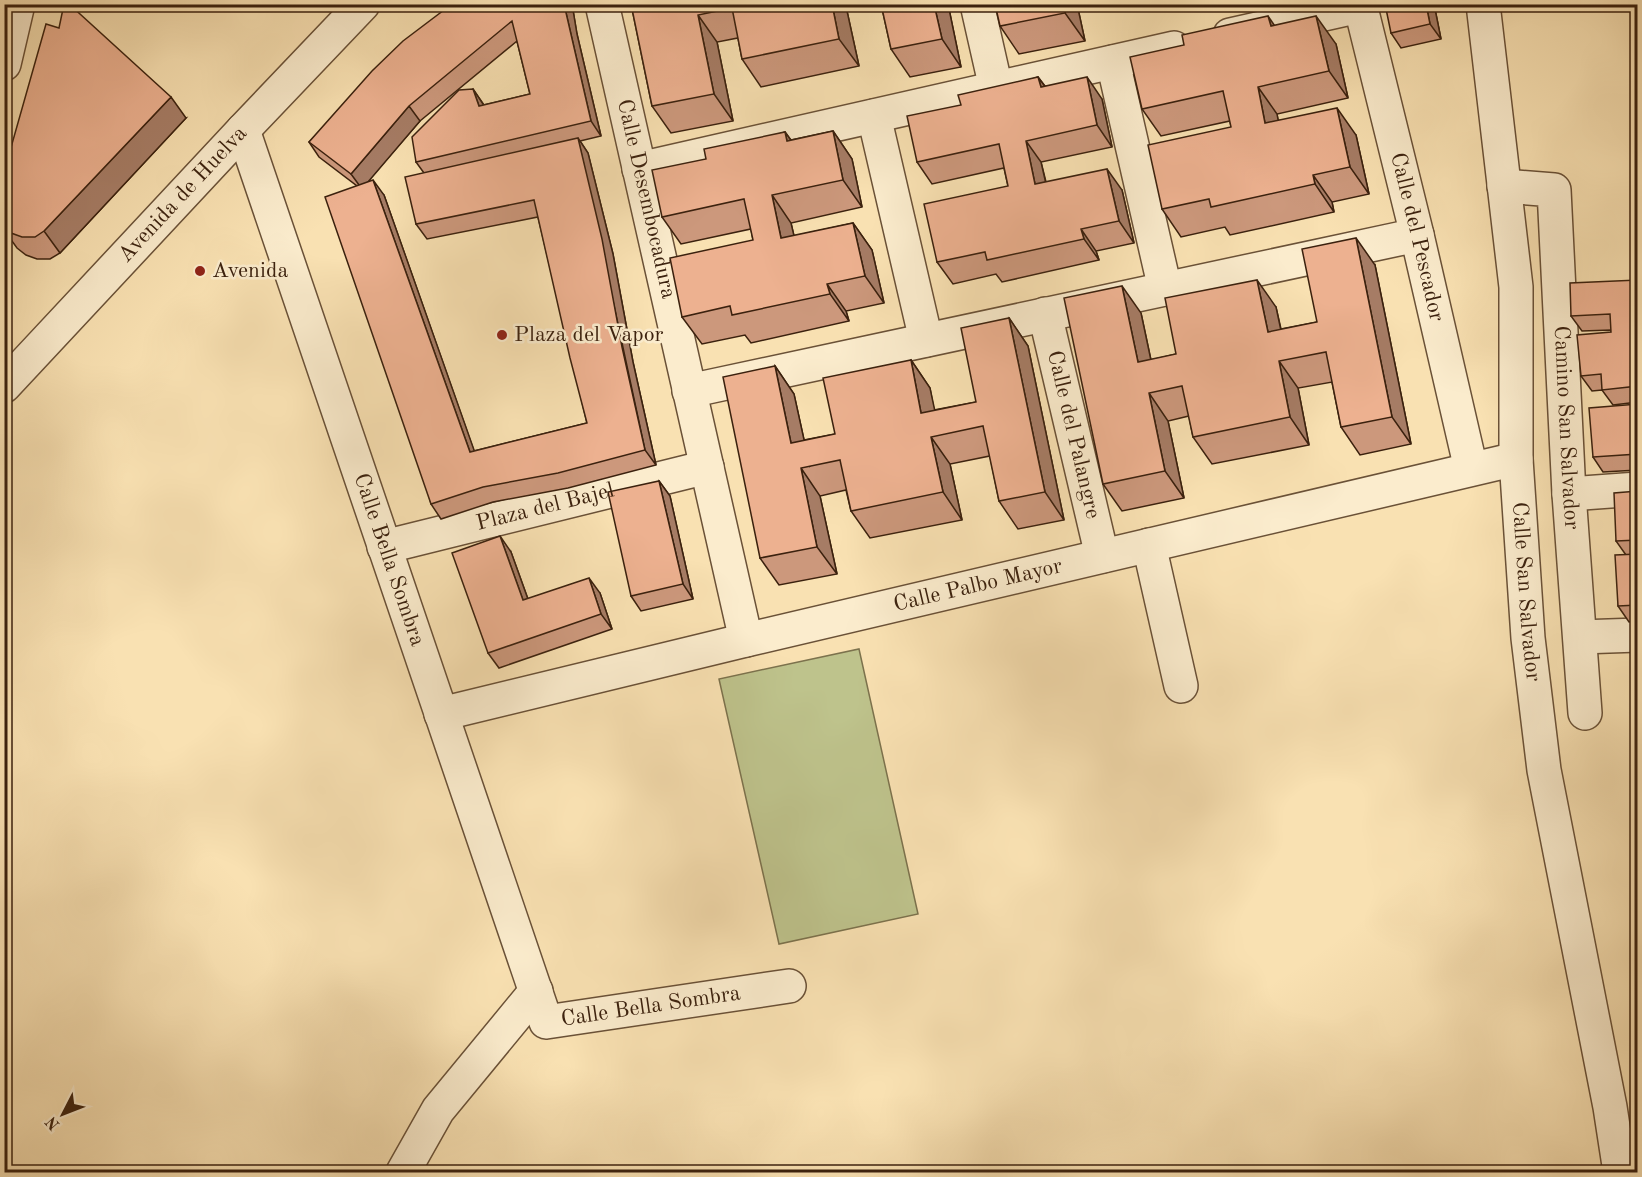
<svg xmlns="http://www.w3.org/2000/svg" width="1642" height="1177" font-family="'Old Standard TT',serif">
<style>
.green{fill:#bec38c;stroke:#7c724d;stroke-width:1.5}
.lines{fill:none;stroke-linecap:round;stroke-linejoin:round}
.minor-casing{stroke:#6a5137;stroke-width:36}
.minor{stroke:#fbeccd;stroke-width:33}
.wall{fill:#cc987c;stroke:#3b210e;stroke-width:1.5;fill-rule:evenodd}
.shaded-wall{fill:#a67c65;stroke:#3b210e;stroke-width:1.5}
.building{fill:#edb190;stroke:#3b210e;stroke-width:1.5}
.poi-dot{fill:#8f2418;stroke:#fbeccd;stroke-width:2}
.labels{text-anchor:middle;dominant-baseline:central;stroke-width:5;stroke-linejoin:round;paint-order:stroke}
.street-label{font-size:22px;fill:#3b210e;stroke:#fbeccd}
.poi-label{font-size:22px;fill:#3b210e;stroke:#fbeccd;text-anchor:start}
</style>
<rect width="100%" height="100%" fill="#f9e1b2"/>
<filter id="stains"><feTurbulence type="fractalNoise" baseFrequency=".00333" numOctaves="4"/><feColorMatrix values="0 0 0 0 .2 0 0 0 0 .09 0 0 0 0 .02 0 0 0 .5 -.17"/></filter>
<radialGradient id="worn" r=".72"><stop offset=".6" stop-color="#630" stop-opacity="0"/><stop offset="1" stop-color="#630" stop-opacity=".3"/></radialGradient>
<path class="green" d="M859,649L918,914L779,944L719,679Z"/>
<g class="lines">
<g class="minor-casing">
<g id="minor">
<path id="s1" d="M602,4L746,640"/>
<path d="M977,4L996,88"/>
<path id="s2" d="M1360,4L1417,235L1471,469"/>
<path id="s3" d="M1483,4L1516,287V459L1528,638L1544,770L1610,1107L1620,1172"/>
<path d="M1230,35L1360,6"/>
<path d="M1113,62L1165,289"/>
<path d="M4,64L18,4"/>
<path d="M874,116L926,340"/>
<path id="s4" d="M243,130L546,1022L789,986"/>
<path d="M639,169L1174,48"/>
<path id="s5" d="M1504,186L1554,190L1569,494L1585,713"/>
<path id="s6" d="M1045,314L1102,556"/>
<path id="s7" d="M4,386L243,130L363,4"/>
<path d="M689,391L1417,235"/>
<path d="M1569,494L1638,489"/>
<path d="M1149,545L1181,686"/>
<path id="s8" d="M384,547L707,467"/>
<path d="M1580,637L1638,635"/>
<path id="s9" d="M441,714L746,640L1516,459"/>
<path d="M403,1172L438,1110L536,991"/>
</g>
</g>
<use href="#minor" class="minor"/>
</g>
<path class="wall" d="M452,4H572L577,34L601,136L580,141L588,153L613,254L633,362L656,465L568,488L493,502L441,519L431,504L357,186L319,157L309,142ZM517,41L530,94L484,105L473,89L416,162L424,173L416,224L427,239L538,217L587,423L474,451L384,195L367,182L420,121Z
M631,4H879L847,11L859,66L761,87L742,59L738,38L717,42L733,121L671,133L652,106Z
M881,4H948L961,67L910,77L891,49Z
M1077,4L1085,41L1019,54L1000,26Z
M1108,4H1120L1109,7Z
M1434,4L1441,39L1401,48L1391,33Z
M1275,26L1336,44L1348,98L1277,114L1278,120L1356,135L1369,194L1332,202L1334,212L1230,235L1225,227L1181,237L1162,209L1231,127L1230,121L1161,136L1142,109Z
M1038,77L1045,86L1102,99L1112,147L1041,162L1046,182L1122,190L1134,243L1096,251L1099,260L1002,282L996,274L953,284L937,262L1008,186L1004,168L932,184L917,162L961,105Z
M186,118L60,253L50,259H37L26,255L17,248L4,230V172Z
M833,131L852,159L862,207L791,223L794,236L853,223L872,250L884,303L846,311L849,321L751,343L745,335L702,344L682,317L753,240L751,229L681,244L662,217L706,159L785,132L791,140Z
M1375,265L1411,444L1360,455L1341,427L1332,382L1298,388L1309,445L1212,464L1193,437L1189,416L1168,421L1184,498L1122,511L1103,484L1141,313L1151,360L1176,354L1276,307L1281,329L1317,322Z
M1638,280V402L1613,405L1602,390L1592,391L1581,376L1611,332V330L1582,331L1571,316Z
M1009,318L1028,346L1064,520L1018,529L999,501L990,456L950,464L962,520L870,538L851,511L846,490L820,496L837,574L779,585L760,558L775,366L794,394L804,440L835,434L911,360L930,388L934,410L976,402Z
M1638,404V470L1603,472L1593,457Z
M659,481L670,496L693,599L641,611L631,596Z
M1638,491V621L1629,622L1618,606L1626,555L1616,541Z
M511,552L528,599L600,593L612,629L499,668L488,653Z"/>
<path class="shaded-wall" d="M564,4H572L577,34L601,136L591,121Z
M832,4H842L847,11L859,66L839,39Z
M934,4H948L961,67L942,39Z
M1064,4H1077L1085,41L1065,13Z
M1426,4H1434L1441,39L1430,24Z
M698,15L717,42L733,121L714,94Z
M1268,16L1287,44L1271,26Z
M1316,16L1336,44L1348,98L1329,71Z
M1038,77L1054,99L1041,87Z
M1087,77L1102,99L1112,147L1097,125Z
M1258,87L1277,114L1284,150L1265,123Z
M473,89L483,104L490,121L479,106Z
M171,97L186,118L60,253L44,231Z
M409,106L420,121L362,189L351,174Z
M1337,108L1356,135L1369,194L1350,167Z
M833,131L852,159L862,207L843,180Z
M785,132L804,159L787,141Z
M578,138L588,153L613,254L633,362L656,465L645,450Z
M1026,141L1041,162L1051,206L1035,184Z
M1107,169L1122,190L1134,243L1119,221Z
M1313,175L1332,202L1334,212L1315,184Z
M373,180L384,195L480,467L470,452Z
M772,195L791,223L801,266L781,238Z
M853,223L872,250L884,303L865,276Z
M1081,229L1096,251L1099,260L1084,239Z
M1356,238L1375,265L1411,444L1392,417Z
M1257,280L1276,307L1287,359L1268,332Z
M827,284L846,311L849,321L830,294Z
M1122,286L1141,313L1157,389L1138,362Z
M1009,318L1028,346L1064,520L1045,492Z
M911,360L930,388L940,435L921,413Z
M1279,361L1298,388L1309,445L1290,417Z
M775,366L794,394L810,467L791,443Z
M1149,393L1168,421L1184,498L1165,471Z
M931,437L950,464L962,520L943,492Z
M801,468L820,496L837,574L817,547Z
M659,481L670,496L693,599L683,584Z
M500,536L511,552L534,616L523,600Z
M589,578L600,593L612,629L601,614Z"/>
<path class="building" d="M64,4H69L171,97L44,231L35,237H22L11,233L4,228V172L46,24L59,28Z
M452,4H564L591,121L416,162L412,137L459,90L473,89L479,106L530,94L512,21L409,106L351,174L309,142L372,71L403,41Z
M631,4H832L839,39L742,59L732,8L698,15L714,94L652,106Z
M881,4H934L942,39L891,49Z
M995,4H1064L1065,13L1000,26Z
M1385,4H1426L1430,24L1391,33Z
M1268,16L1271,26L1316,16L1329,71L1258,87L1265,123L1337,108L1350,167L1313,175L1315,184L1211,207L1209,199L1162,209L1148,145L1231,127L1223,91L1142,109L1130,57L1184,45L1182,35Z
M1038,77L1041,87L1087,77L1097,125L1026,141L1035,184L1107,169L1119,221L1081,229L1084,239L987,260L985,252L937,262L924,204L1008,186L999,144L917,162L907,116L961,105L958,95Z
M833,131L843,180L772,195L781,238L853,223L865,276L827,284L830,294L732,315L730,306L682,317L670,258L753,240L744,199L662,217L652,170L706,159L704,149L785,132L787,141Z
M578,138L602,239L622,347L645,450L558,473L483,487L431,504L325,197L373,180L470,452L587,423L570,358L534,200L416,224L405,177Z
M1356,238L1392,417L1341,427L1326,352L1279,361L1290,417L1193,437L1182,386L1149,393L1165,471L1103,484L1064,298L1122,286L1138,362L1176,354L1165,298L1257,280L1268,332L1317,322L1302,249Z
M1638,280V386L1602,390L1601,374L1581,376L1577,335L1611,332L1610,314L1571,316L1570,283Z
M1009,318L1045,492L999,501L983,426L931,437L943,492L851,511L840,460L801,468L817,547L760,558L723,377L775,366L791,443L835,434L823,378L911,360L921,413L976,402L961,328Z
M1638,404V454L1593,457L1589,408Z
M659,481L683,584L631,596L608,492Z
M1638,491V540L1616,541L1614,493Z
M500,536L523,600L589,578L601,614L488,653L452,553Z
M1638,554V605L1618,606L1615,555Z"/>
<g class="poi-dot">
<circle cx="200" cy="271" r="6"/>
<circle cx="502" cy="335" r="6"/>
</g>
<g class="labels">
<g class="street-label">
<text stroke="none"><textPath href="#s7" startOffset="262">Avenida de Huelva</textPath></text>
<text stroke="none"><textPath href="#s1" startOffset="200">Calle Desembocadura</textPath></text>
<text stroke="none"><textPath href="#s2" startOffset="240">Calle del Pescador</textPath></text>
<text stroke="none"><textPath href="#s5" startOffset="288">Camino San Salvador</textPath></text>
<text stroke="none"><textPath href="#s6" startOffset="124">Calle del Palangre</textPath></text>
<text stroke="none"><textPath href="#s8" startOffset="166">Plaza del Bajel</textPath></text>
<text stroke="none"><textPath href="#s4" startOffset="454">Calle Bella Sombra</textPath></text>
<text stroke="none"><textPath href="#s9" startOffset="552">Calle Palbo Mayor</textPath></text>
<text stroke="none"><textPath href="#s3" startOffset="590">Calle San Salvador</textPath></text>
<text stroke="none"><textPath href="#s4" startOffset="1048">Calle Bella Sombra</textPath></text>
</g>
<g class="poi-label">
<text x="212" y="271">Avenida</text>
<text x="514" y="335">Plaza del Vapor</text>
</g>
</g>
<rect width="1642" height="1177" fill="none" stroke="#f9e1b2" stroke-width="24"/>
<rect x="6" y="6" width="1630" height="1165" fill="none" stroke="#3b210e" stroke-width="3"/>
<rect x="12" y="12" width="1618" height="1153" fill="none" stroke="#3b210e" stroke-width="1.5"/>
<g transform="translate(63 1114) rotate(228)" stroke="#fbeccd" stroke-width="4.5" paint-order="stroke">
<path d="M0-4.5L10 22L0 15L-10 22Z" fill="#3b210e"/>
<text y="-9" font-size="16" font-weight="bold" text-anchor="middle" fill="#3b210e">N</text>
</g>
<rect width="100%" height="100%" filter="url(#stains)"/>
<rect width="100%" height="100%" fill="url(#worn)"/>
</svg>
